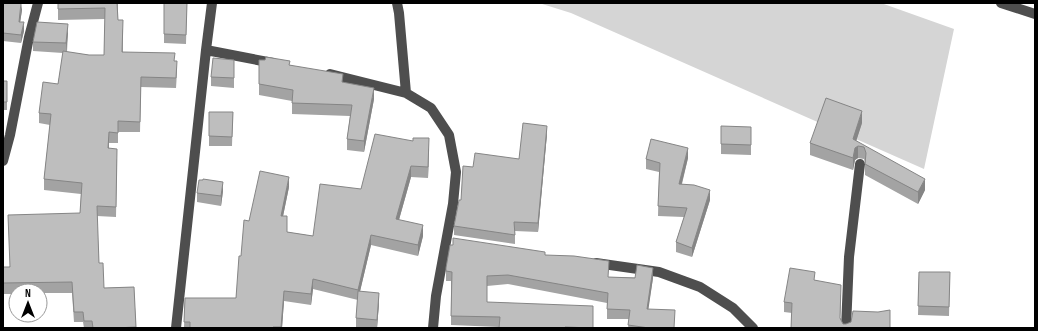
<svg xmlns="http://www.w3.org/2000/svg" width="1038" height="331" font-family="'Sofia Sans Condensed',sans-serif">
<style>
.green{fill:#d5d5d5}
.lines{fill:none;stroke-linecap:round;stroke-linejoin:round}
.minor{stroke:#4e4e4e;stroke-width:10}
.wall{fill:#a3a3a3}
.shaded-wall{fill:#858585}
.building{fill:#bebebe;stroke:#858585}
</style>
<rect width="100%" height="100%" fill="#fff"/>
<path class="green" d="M539,3H881L954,29L924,169L571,13Z"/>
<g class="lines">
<path class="minor" d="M397,3L399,13L406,93
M1001,3L1035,14
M206,50L273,63
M330,74L406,93L431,108L449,135L456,172L453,204L436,296L433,328
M3,161L10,135L29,37L38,3
M596,263L659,272L700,287L733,308L753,328
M176,328L206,50L212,3
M846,328L849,257L860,164"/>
</g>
<path class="wall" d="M3,3L22,10L20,22L24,31L21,43L3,41Z
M58,3H118V20L123,30V52L175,61L177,72L176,88L141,87L140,132H118V143H109V148L117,160L116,217L97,216L99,263L104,288L134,287L136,328H84L83,322H74L72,293H40V291H16V294H3V267H9L80,213L81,194L44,190V179L50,125L39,123V113L58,84L63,53L33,51V42L68,33L67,52L89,55H104L105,19L58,20Z
M164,3H187L186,44L164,43Z
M234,60V88L211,86V77Z
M259,60L290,65L343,82L374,99L364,152L347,150V139L350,116L292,114V101L259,95Z
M3,81H7V110H3Z
M209,112H233L232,146H209Z
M862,123L856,141L925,190L918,204L865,175V162L864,159L858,158L855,160L853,170L810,155V143Z
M751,127V155L721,154V144Z
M547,134L538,232L515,231V244L454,235V226L461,200L473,167L519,159Z
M429,149L428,178L411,177L399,220L423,236L418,256L371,245L360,291L379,303L377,328H367L356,327V318L358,300L313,289L311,305L284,301L282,328H184L185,298H236L241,256L249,221L289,187L283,216L287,232L313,236L361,189Z
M688,158L682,184L710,200L692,257L676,252V242L684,217L658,216L659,172L646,169V159Z
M223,191L221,206L197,202V193Z
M545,255L608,277L653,278L648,309L675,328H628L629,319H607V303L508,284L487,286V302L593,328H499V327L451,325V281H446V268Z
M919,272H950L949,316L918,315Z
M815,280L841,295L840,318L843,324H846L890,328H791L792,313L784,312V302Z"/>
<path class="shaded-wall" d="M22,3V10L19,30V22Z
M24,22V31L21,43V35Z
M68,24V33L66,53V43Z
M374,88V99L364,152V141Z
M862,111V123L853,151V139Z
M547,126V134L538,232V223Z
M109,132V143L108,158V148Z
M429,138V149L428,178V167Z
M858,146V158L855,160L853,170V158L855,148Z
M688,148V158L679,194V184Z
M411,166V177L396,230V219Z
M289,177V187L281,226V216Z
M925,179V190L918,204V192Z
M223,182V191L221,206V196Z
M710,190V200L692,257V248Z
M423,225V236L418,256V245Z
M371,235V245L358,300V290Z
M653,268V278L647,319V309Z
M313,279V289L311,305V294Z
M284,291V301L282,328H281Z
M379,293V303L377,328V320Z"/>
<path class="building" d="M3,3H21L19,22H24L21,35L3,33Z
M58,3H117L118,20H123L122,52L175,53L174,61H177L176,78L141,77L140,122L118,121V133L109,132L108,148L117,149L116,207L97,206L99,263H103L104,288L134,287L136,327L115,328H93L92,321H84L83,312H74L72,282L3,283V267H10L8,215L80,213L82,183L44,179L51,114L39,113L43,82L58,84L63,51L89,55H104L105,8L58,9Z
M164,3H187L186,35L164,34Z
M37,22L68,24L66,43L33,42Z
M266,57L290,61L289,65L343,74L342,82L374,88L364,141L347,139L352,105L292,103L293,90L259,84V60H265Z
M213,58L234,60V78L211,77Z
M3,81H7V102H3Z
M826,98L862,111L853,139L925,179L918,192L865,164L866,153L864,147L858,146L855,148L853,158L810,143Z
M209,112H233L232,137L209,136Z
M523,123L547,126L538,223L514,222L515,235L454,226L459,200H461L463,166L473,167L475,153L519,159Z
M721,126L751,127V145L721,144Z
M375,134L413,141V138H429L428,167L411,166L396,219L423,225L418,245L371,235L358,290L313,279L311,294L284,291L281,327H273V328H190V322H184L185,298H236L239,256H241L244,220L249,221L260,171L289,177L281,216H287V232L313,236L320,184L361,189Z
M651,139L688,148L679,184L694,185L710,190L692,248L676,242L687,208L658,206L660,163L646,159Z
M203,179L223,182L221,196L197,193L199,180H203Z
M453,238L545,252V255L574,256L609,261L608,277L635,278L637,265L653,268L647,309L675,310L674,328H649L628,325L630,310L607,309L608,293L508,275L487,276V302L593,306V328L565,327V328H499L500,317L451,316L452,272L446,271V268L450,245H453Z
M790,268L815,272L814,280L841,285L840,318L843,324H846L851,322L853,311L878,312L890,310V328H791L792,303L784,302Z
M919,272H950L949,307L918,306Z
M358,291L379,293L377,320L356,318Z"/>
<rect width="1038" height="331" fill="none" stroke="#000000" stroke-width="8"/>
<g transform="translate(28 303)"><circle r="19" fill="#ffffff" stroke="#999999"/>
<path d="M0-3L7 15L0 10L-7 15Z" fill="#000000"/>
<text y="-6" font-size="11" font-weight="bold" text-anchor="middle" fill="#000000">N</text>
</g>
</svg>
